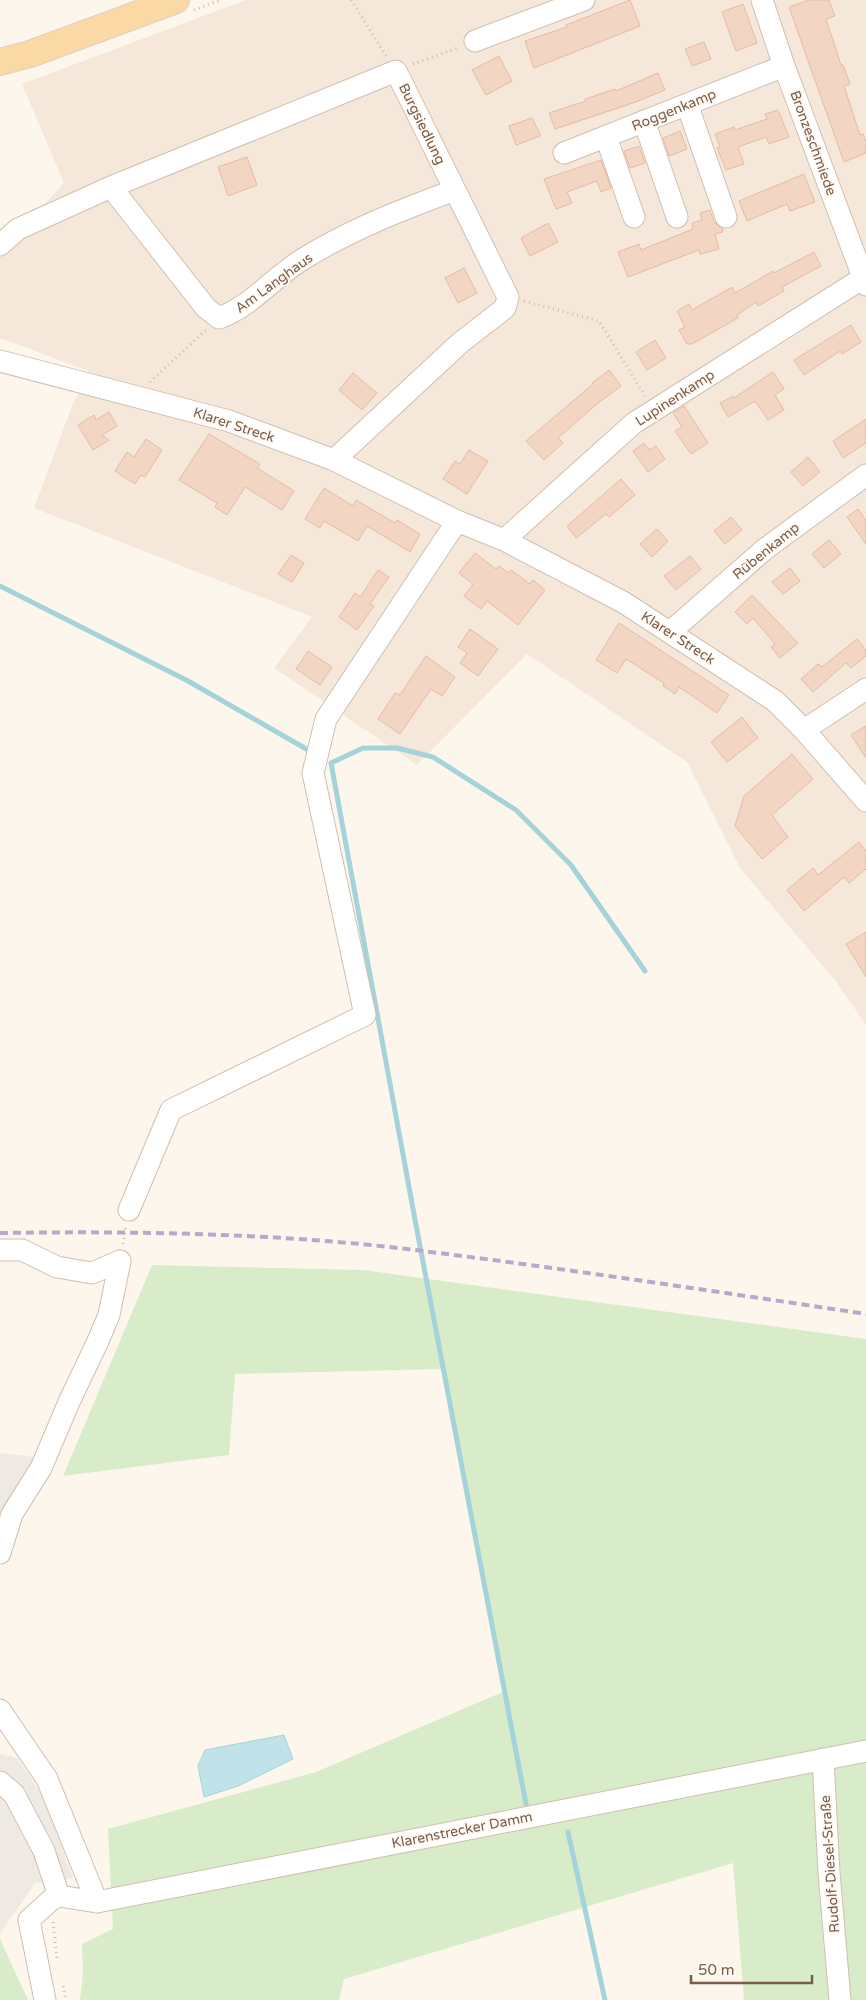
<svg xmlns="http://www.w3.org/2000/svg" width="866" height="2000" font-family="'Varela Round',sans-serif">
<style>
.residential{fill:#f5e8da}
.industrial{fill:#efe9e4}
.green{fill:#d8ecc9}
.water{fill:#bfe3e8;stroke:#a5d3da}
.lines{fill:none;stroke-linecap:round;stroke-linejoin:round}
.stream{stroke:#a5d3da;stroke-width:5}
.building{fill:#f3d5c3;stroke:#e6bba3}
.minor-casing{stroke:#d1beb0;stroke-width:23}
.major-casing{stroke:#dad1cd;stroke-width:28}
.path{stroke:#d9b8a5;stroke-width:3;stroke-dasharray:1 4;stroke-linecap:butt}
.minor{stroke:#fff;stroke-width:21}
.major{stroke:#fbd9a5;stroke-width:26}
.rail{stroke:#b9a8c9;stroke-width:4;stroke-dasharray:8 5;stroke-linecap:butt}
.labels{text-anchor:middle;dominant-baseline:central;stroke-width:4;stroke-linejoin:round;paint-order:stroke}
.street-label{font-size:14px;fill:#7a5c4d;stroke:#fffaf3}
</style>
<rect width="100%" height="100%" fill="#fdf6ec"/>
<path class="residential" d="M246,0H866V1025L837,983L740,868L687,762L527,654L417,765L274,668L312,617L34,508L72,406L89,371L0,338V252L64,183L22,84Z"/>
<path class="industrial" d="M0,1453L36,1457L0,1514Z
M0,1754L17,1758L43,1796L73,1878L35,1883L0,1934Z"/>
<path class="green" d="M152,1265L363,1270L866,1339V2000H744L733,1863L344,1979L339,2000H80L83,1975L82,1944L113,1929L108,1829L316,1772L505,1691L443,1369L235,1374L229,1455L63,1476Z
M0,1939L28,2000H0Z"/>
<path class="water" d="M284,1735L293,1759L238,1786L204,1797L198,1766L205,1750Z"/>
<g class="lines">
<path class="stream" d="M0,586L188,681L308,750
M526,1804L416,1225L331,763L363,748H397L433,757L516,810L571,865L645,971
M568,1832L605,2000"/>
</g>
<path class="building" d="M630,0L640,26L534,68L525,41L567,27L566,25Z
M809,0H829L835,16L826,19L841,65H843L850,84L844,86L860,135L863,134L866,142V153L844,162L789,7Z
M743,4L757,43L736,51L722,12Z
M704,42L711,59L692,66L685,49Z
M499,56L512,81L486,95L472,70Z
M658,73L665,90L636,102L555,129L549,113L586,101L585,99L615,89L616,91Z
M778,110L789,137L769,144L766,137L738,147L744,164L726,170L717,148L720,147L715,134L734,127L735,130L767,119L765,114Z
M532,118L540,134V136L516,145L509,126Z
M680,131L687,149L669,156L663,138Z
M639,146L645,163L630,168L624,151Z
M247,157L257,185L228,196L218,167Z
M601,160L611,188L601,192L597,181L567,192L572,203L556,209L544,179Z
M804,174L815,202L790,211L787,204L747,221L739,201Z
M710,210L714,222L722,228L723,232L715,234L719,249L700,254L699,250L628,277L618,252L639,244L641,250L693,229L692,223L702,220L700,213Z
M548,223L558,242L530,256L521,238Z
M814,252L821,266L782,287L784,291L758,306L756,302L737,315L738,318L692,344H687L679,330L685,327L677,311L689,304L692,310L732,287L735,293L773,271L774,273Z
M464,268L477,293L458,303L445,278Z
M851,325L861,342L842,354L840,351L804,375L794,360Z
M655,340L666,358L647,370L636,352Z
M609,370L621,386L598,403L558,438L563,443L544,460L526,441L593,384L592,383Z
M773,372L784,389L775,395L784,410L768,420L755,401L728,417L720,403L733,396L734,398Z
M353,373L377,393L362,410L339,390Z
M684,406L708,443L691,454L675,431L682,427L673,413Z
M109,412L117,426L102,435L109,440L93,450L78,425L94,415L96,420Z
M866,419V443L843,458L833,441Z
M209,434L260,464L257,468L294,491L282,510L245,487L227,515L215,507L217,503L179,480Z
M146,439L162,450L145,477L141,475L135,484L115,471L127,452L134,457Z
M644,443L649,450L656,446L665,459L648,472L633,451Z
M469,450L488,461L467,494L443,479L455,461L460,464Z
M808,457L820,472L803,486L791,472Z
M621,479L635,495L609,517L606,514L576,538L567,526Z
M324,488L353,506L356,500L395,523L397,520L420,534L410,552L367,526L358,541L324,521L320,528L305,519Z
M858,509L866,520V544L847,517Z
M731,517L742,530L725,544L714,531Z
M657,529L668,541L652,557L640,544Z
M829,540L841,554L824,568L812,554Z
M475,553L496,569L499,566L509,573L511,570L530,584L533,580L545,590L518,625L487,601L481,609L464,596L473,584L459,573Z
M291,555L304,563L292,582L278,574Z
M690,556L701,569L676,590L664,576Z
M790,568L800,581L783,594L772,582Z
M378,570L389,577L370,604L374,606L357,630L339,617L355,593L360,597Z
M752,595L798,643L780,658L771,647L775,644L753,618L747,624L735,612Z
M619,623L729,695L717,713L679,687L675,694L663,686L664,683L626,659L617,673L596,660Z
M470,629L498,649L478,676L460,663L467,653L458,647Z
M857,639L866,650V656L851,668L846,663L813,692L801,679L818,664L822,667Z
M308,651L332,667L320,685L296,669Z
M426,656L455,677L442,696L431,689L400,734L378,719L395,693L400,695Z
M742,717L758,738L727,762L711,742Z
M866,726V758L851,735Z
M792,754L813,779L772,815L788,837L762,859L735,826L744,796Z
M859,842L866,851V869L849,883L844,877L804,911L787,890L813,868L818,875Z
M866,932V977L846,944Z"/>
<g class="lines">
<g class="minor-casing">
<path id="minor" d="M762,0L784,66L866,285
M475,41L584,0
M687,104L726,217
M644,121L677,217
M606,137L634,217
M564,153L784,66
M111,187L206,308L219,318C250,307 272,279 300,261C349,230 401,210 455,190
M0,245L18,229L111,187L396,71L508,297L505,308L460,343L334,460
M0,361L229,421L334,460L457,521L504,540L623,602L775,701L804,730L866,801
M504,540L634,423L863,278
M670,632L765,549L866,475
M804,730L866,689
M129,1210L171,1110L365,1015L313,773L326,719L457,521
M0,1250H22L57,1267L92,1273L120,1261
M0,1553L12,1514L41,1468L69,1402L98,1341L109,1315L120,1261
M0,1710L47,1779L97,1902
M823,1759L829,1873L840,2000
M0,1782L14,1794L44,1851L59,1896
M59,1896L97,1902L866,1751
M45,2000L29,1920L51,1900L59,1896"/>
</g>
<g class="major-casing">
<path id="major" d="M0,62L30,54L176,0"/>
</g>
<path class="path" d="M351,0L387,57
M194,10L220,0
M413,64L458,48
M524,301L599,321L645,396
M150,382L206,330
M123,1244L126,1226
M53,1922L57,1958
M63,1986L66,2000"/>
<use href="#minor" class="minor"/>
<use href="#major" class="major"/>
<path class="rail" d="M0,1233C135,1231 272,1233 407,1249C560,1268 713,1291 866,1314"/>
</g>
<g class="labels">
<g class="street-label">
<text transform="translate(674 110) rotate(-22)">Roggenkamp</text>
<text transform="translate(422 124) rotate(64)">Burgsiedlung</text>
<text transform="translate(813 143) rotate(70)">Bronzeschmiede</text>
<text transform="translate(274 283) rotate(-36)">Am Langhaus</text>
<text transform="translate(675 398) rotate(-33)">Lupinenkamp</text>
<text transform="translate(234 425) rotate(18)">Klarer Streck</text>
<text transform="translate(766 551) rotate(-39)">Rübenkamp</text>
<text transform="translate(678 638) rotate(33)">Klarer Streck</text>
<text transform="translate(462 1830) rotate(-11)">Klarenstrecker Damm</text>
<text transform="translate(830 1864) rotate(-94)">Rudolf-Diesel-Straße</text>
</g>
</g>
<path d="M691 1975v8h121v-8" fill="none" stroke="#7a5c4d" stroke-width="2.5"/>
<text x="698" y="1975" font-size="15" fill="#7a5c4d" stroke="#fffaf3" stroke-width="4" paint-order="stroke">50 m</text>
</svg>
